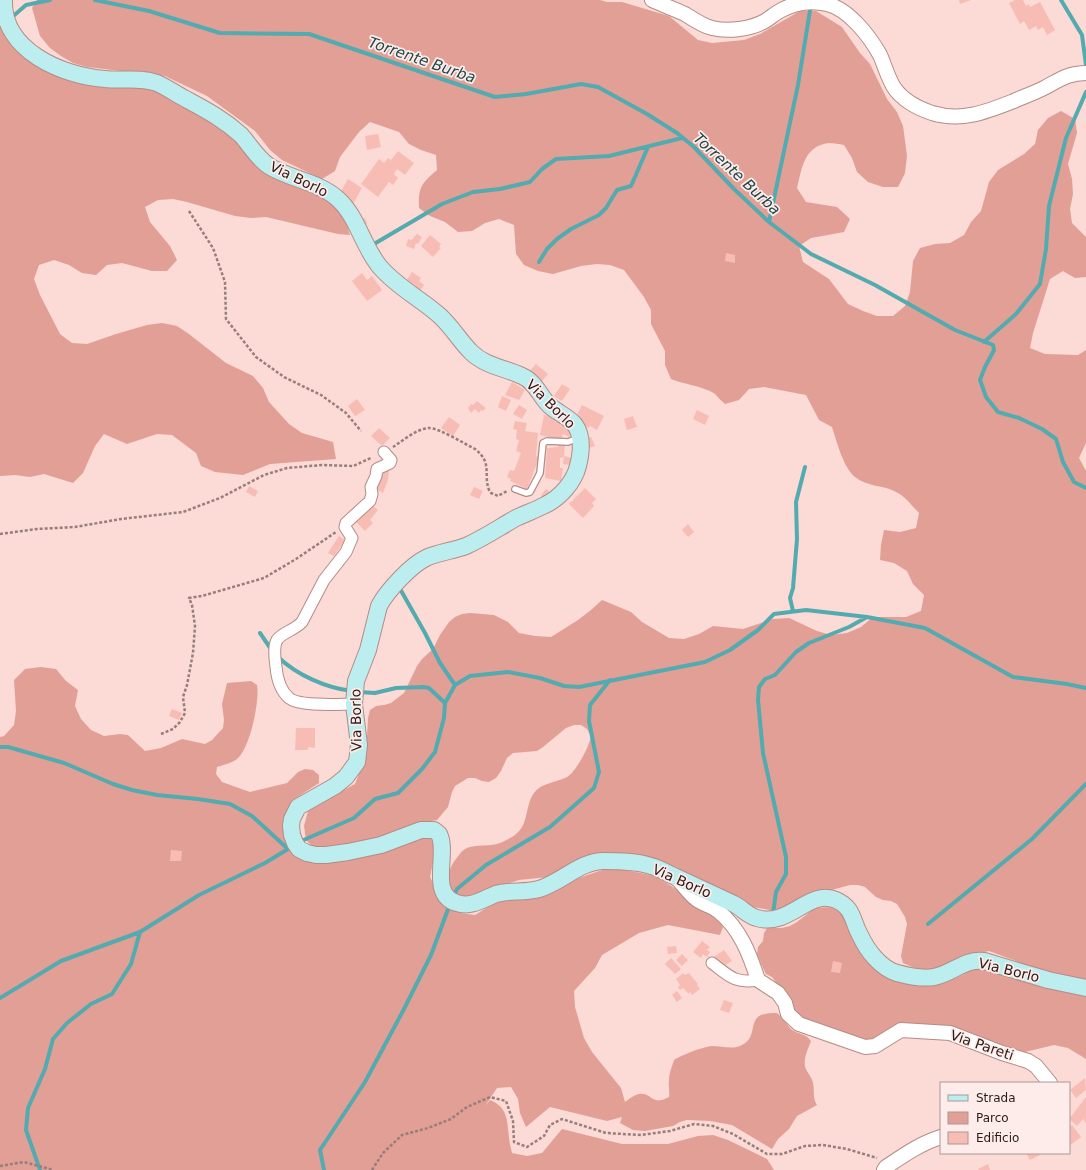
<svg xmlns="http://www.w3.org/2000/svg" width="1086" height="1170" font-family="'DejaVu Sans',sans-serif">
<style>
.green{fill:#e29f96}
.lines{fill:none;stroke-linecap:round;stroke-linejoin:round}
.stream{stroke:#53abaf;stroke-width:4}
.building{fill:#f7bdb5}
.service-casing{stroke:#b38c86;stroke-width:8}
.minor-casing{stroke:#b38c86;stroke-width:13}
.tertiary-casing{stroke:#b38c86;stroke-width:16}
.secondary-casing{stroke:#b38c86;stroke-width:18}
.path{stroke:#977e7b;stroke-width:2.5;stroke-dasharray:3 2;stroke-linecap:butt}
.service{stroke:#fff;stroke-width:5.5}
.minor{stroke:#fff;stroke-width:11}
.tertiary{stroke:#fff;stroke-width:14}
.secondary{stroke:#bcedef;stroke-width:16}
.labels{text-anchor:middle;dominant-baseline:central;stroke-width:3.5;stroke-linejoin:round;paint-order:stroke}
.street-label{font-size:14px;fill:#2a1b19;stroke:#fdece9}
.water-label{font-size:15px;font-style:italic;fill:#1e4749;stroke:#fdece9}
</style>
<rect width="100%" height="100%" fill="#fcdad5"/>
<path class="green" d="M37,0H600L607,2H622L669,16L698,40L712,43L744,40L760,34L800,11H816L842,27L860,53L870,64L887,99L897,112L903,126L907,156L905,173L898,187H883L868,182L857,172L852,158L844,145C839,144 834,143 829,143C804,146 802,168 797,188L806,202L837,207L850,219L844,232L811,238L799,246L803,262L829,279L848,304L863,311L877,316H893L905,306L910,292L913,261L920,248L935,244L950,243L964,235L971,222L981,211L989,182L998,170L1024,154L1035,144L1038,130L1048,118L1061,111L1075,119L1077,133L1068,164L1072,179L1073,194L1070,209L1072,223L1086,237V277L1075,278L1063,271L1050,279L1033,333L1030,348L1045,354L1078,355L1086,350V443L1079,458L1086,471V983L1059,977L989,951L967,956L938,969H917L903,963L901,956L907,924L905,917L897,904L891,901L883,900L876,897L865,887L858,885H850L828,891L784,910H770L748,906L652,859L548,877L519,880L464,897L453,895C446,883 447,870 456,859C459,855 462,850 467,848C474,845 484,846 491,845C500,844 510,839 516,834C531,823 523,800 539,788C546,783 559,781 567,777C576,772 590,745 591,736L587,729L581,725H574L566,728L543,747L537,751L513,753L507,758L501,771L496,778L489,782L482,781L475,778H468L455,786L452,792L448,807L437,820L415,824L386,838L338,848L312,846L306,840L304,826L308,811L314,806L355,784L366,756L368,718L370,710L376,706L384,705L391,703L404,693L417,666L422,659L433,649L440,635L449,622L455,617L462,614L470,613L494,615L508,622L519,633L535,636L551,637L578,620L591,610L602,600L631,612L642,622L669,638L684,639L699,634L713,626L743,629L773,619L789,618L817,631L831,635L847,633L861,627L873,617H906L921,611L924,595L913,584L907,571L894,563L880,560L881,545L884,530L900,532L916,528L919,513C912,506 905,496 896,492C884,485 867,487 855,477C843,467 837,442 832,427L819,420L806,395L764,387L749,389L739,400L725,404C721,401 718,397 715,394C706,387 683,384 671,379L665,365V351L651,324V310L644,297L624,270L610,265L597,264L581,266L553,274L538,271L524,265L516,254L514,225L499,219L485,223L472,231L458,232L445,222L430,216L419,208C418,187 422,183 437,170L436,155L421,150L409,144L399,132L370,122L359,132L340,157L335,171L322,179L282,160L270,150L255,131L207,96L165,76L87,67L73,63L61,56L50,48L40,36L32,8Z
M0,21L23,54L137,87L167,94L218,123L306,187L330,201L346,222L350,235L338,234L266,217L251,218L235,216L187,202L173,199L158,200L145,207L150,222L170,246L177,260L167,271H152L122,263L107,265L96,275L82,273L69,265L54,260L39,265L34,279L40,295L60,334L72,343L87,344L116,334L147,325L162,323L177,326L189,334L226,363L253,376L263,388L269,402L289,424L302,433L333,442L336,459L270,464L243,475L215,472L201,466L196,453L172,435L157,434L127,444L104,434L95,446L83,473L73,483L44,474L30,477L15,475L0,476Z
M41,667L56,669L66,681L78,690L75,706L81,719L91,730L104,736L120,734L128,735L145,751L161,748L182,739L205,744L212,740L223,728L224,720L222,704L227,683L251,681L257,685C260,700 250,749 237,759C232,763 223,765 217,767L216,774L222,782L250,792L287,783L298,772L305,769L313,770L319,775V783L293,800L285,814L283,835L289,847L296,856L423,835L432,839L435,853L430,877L443,903L460,913L475,915L488,907L502,901L547,895L564,883L611,867L655,876L676,889L695,907L717,917L723,927L720,935L668,925L639,933L602,955L595,968L574,991L575,1007L584,1038L592,1052L621,1088L625,1102C629,1099 634,1095 639,1094C652,1092 651,1107 669,1097C670,1091 668,1086 669,1080C669,1073 672,1067 674,1060C682,1055 702,1047 712,1046C722,1046 733,1050 742,1045C757,1038 749,1020 761,1015C766,1013 772,1013 777,1013C784,1018 786,1025 792,1030C800,1035 805,1033 811,1041C808,1049 802,1061 806,1069C808,1074 812,1077 813,1083C815,1092 812,1097 817,1105L797,1116L789,1129L778,1139L772,1149L732,1125L710,1121L687,1120L680,1122L673,1126L645,1131L633,1130L620,1123L622,1117L607,1121L550,1107L526,1127L520,1113L518,1099L511,1087L497,1088L485,1106L490,1100C508,1107 507,1121 509,1137C509,1142 511,1148 512,1153L527,1156L542,1153L562,1129L622,1144H668L698,1136L713,1135L728,1140L767,1159L774,1170H0V737L4,736L14,725L16,711L14,680L25,669Z
M830,907L843,914L879,969L948,981L963,975L969,971L985,967L1086,995V1059L1068,1048L1054,1045L1025,1052H1017L1004,1048L969,1032L948,1028L867,1040L807,1021L796,1013L787,997L772,977L766,974L763,968L757,954L758,947L763,941L764,933L767,928H782L790,926L797,922L815,908Z"/>
<g class="lines">
<path class="stream" d="M95,0L149,11L220,33L309,34L495,97L526,94L581,84L598,87L647,114L677,133L694,147L734,189L769,222L811,254L875,285L955,330L993,345L994,350L985,367L980,380L986,397L998,412L1019,418L1042,429L1056,439L1063,462L1074,482L1086,488
M1061,0L1082,35L1086,65
M11,18L26,5L50,0
M769,222L798,85L811,4
M374,244L442,204L473,192L500,189L530,182L542,169L556,159L609,156L682,138
M539,262L547,249L557,239L571,229L599,215L606,208L617,190L631,186L648,147
M984,342L1016,314L1040,284L1046,249L1049,206L1066,138L1086,92
M399,587L425,633L440,663L455,685
M793,611L790,598L793,588L797,539L796,502L805,467
M260,633L273,652
M278,657C297,675 326,688 352,691
M359,692L375,693L396,688L424,687L429,688L445,703
M0,747H8L64,763L113,784L132,790L157,795L198,799L230,804L252,816L288,849
M299,842L354,818L375,799L398,793L422,769L435,752L444,718L445,703L455,685L470,676L508,672L540,678L564,686L579,687L705,662L730,650L758,630L774,614L806,610L867,617L925,628L1013,677L1067,684L1086,688
M453,898L457,889L486,865L550,827L594,788L599,772L589,721L590,705L610,680
M773,914L776,892L786,874V857L763,753L758,700L759,687L765,679L775,675L796,652L809,643L849,627L867,617
M928,924L1032,839L1086,784
M0,998L61,961L140,932L199,895L265,863L293,846
M40,1170L26,1130L28,1108L45,1069L53,1039L67,1023L91,1004L112,994L131,964L140,932
M324,1170L320,1150L365,1082L404,1009L431,955L450,904"/>
</g>
<path class="building" d="M959,0H971L960,4Z
M1015,0H1023L1026,6L1029,4L1030,7L1040,2L1055,30L1047,35L1043,27L1038,30L1036,26L1029,30L1024,21L1020,24L1009,3Z
M378,134L381,147L367,150L365,136Z
M398,151L414,163L405,175L397,169L394,174L398,178L393,185L389,182L378,197L361,184L379,159L384,163L388,158L391,160Z
M348,179L362,188L353,204L339,195Z
M365,218L367,224L361,226L358,220Z
M417,234L422,237L418,244L416,243L414,249L406,246L408,239L411,240Z
M430,235L441,244L439,247L441,248L433,257L421,246Z
M726,253L735,255V263L725,261Z
M412,272L421,278L419,281L424,285L419,292L415,289L416,286L407,280Z
M362,273L367,280L372,276L382,290L367,301L352,281Z
M536,364L548,374L541,382L529,372Z
M512,382L525,390L519,400L505,395Z
M562,384L570,389L562,401L554,396Z
M502,396L511,400L506,411L498,407Z
M357,399L365,410L355,416L348,406Z
M477,401L486,408L483,411L481,410L479,413L475,409L471,413L468,408L471,404L473,405Z
M519,405L527,410L522,419L513,414Z
M582,405L604,416L597,430L590,426L588,428L576,422L575,419Z
M697,410L709,416L705,425L693,419Z
M544,415L556,417L555,422H560V425L569,427L571,430L570,437L563,434L561,440L540,435Z
M633,416L637,427L627,430L624,419Z
M449,417L460,425L453,436L441,428Z
M515,421L527,423L525,431L538,433L536,456L539,458L527,489L510,481L511,479L507,477L510,470L514,471L521,453L516,451L519,440L516,439L517,430L513,429Z
M379,428L390,438L382,446L371,436Z
M591,437L595,446L586,449L582,441Z
M558,444H565L564,457L560,458V468H563L561,481L545,478L547,448L558,447Z
M564,456L572,458L571,465L563,464Z
M380,469L389,471L388,480L383,493L374,488Z
M249,486L258,491L255,497L246,492Z
M474,487L483,491L479,499L470,495Z
M585,488L596,499L592,503L594,506L583,518L569,504Z
M546,489L552,494L547,500L541,495Z
M372,505L378,510L370,520L373,523L365,531L356,522Z
M688,524L694,532L688,537L682,530Z
M339,536L345,540L334,556L328,553Z
M172,709L182,713L179,720L169,716Z
M296,728H315V748L308,747V750H295Z
M171,850L182,851L181,861H170Z
M702,941L710,947L707,950L710,952L707,957L703,954L701,958L693,952Z
M676,946L677,953L668,954L667,947Z
M724,950L732,961L722,967L714,957Z
M682,954L688,960L682,966L676,960Z
M671,958L681,969L675,974L665,964Z
M833,961L842,963L840,973L831,972Z
M683,973L685,975L689,973L698,984L697,985L700,989L692,995L690,992L689,994L683,988L680,990L678,987L680,985L676,979Z
M677,991L682,998L677,1002L672,995Z
M724,1000L733,1003L729,1013L720,1010Z
M1085,1078L1086,1090L1076,1098L1070,1090Z
M1086,1097V1123L1083,1119L1077,1126L1069,1119Z
M1072,1125L1081,1137L1069,1146V1127Z
M1026,1153H1039L1040,1155L1030,1160Z
M988,1164L990,1170H979L978,1169Z"/>
<g class="lines">
<g class="service-casing">
<path id="service" d="M515,489L526,493L530,492L540,473L543,443L547,441L568,442L578,438"/>
</g>
<g class="minor-casing">
<path id="minor" d="M354,704C339,704 300,707 289,698C281,691 277,678 276,667C275,660 273,647 277,640C281,633 295,630 302,622L324,580L346,552L352,538L345,527L346,523L370,501L372,494L371,487L376,476L377,469L390,463L391,460L384,452
M712,963C729,976 735,984 758,980"/>
</g>
<g class="tertiary-casing">
<path id="tertiary" d="M652,0C663,5 674,9 685,14C693,19 703,26 712,28C728,32 751,29 765,21C770,18 773,15 778,12C793,3 810,0 827,4C849,9 870,37 880,55C885,66 888,79 895,89C904,101 917,108 932,113C962,122 986,112 1014,101C1024,96 1035,93 1044,88C1059,80 1068,73 1086,73
M677,879C684,885 691,897 699,901C705,905 712,906 718,911C740,928 750,955 758,980L778,993L785,1003L788,1014L799,1024L865,1047L875,1046L901,1030L950,1033L1002,1053L1028,1061L1036,1066L1050,1083
M884,1170L886,1167C904,1155 921,1143 941,1137"/>
</g>
<g class="secondary-casing">
<path id="secondary" d="M4,0C2,50 62,76 105,79C122,81 140,77 157,83C166,87 175,93 184,98C206,110 222,118 241,135C250,145 257,158 269,166C291,180 319,181 339,200C358,218 363,247 380,267C397,287 421,299 440,316C452,327 460,341 471,352C485,366 505,368 522,376C536,382 540,397 550,406C558,413 569,417 575,425C583,436 581,454 578,466C574,482 560,498 545,505C536,510 526,513 516,518C500,527 484,538 466,546C453,551 439,552 426,558C411,565 387,591 379,606L368,650L356,681L354,704L359,745L357,762L346,777L335,786L298,807L292,819L291,826L292,835L295,843L299,849L307,853L316,855H326L348,852L381,845L421,830H434L439,834C449,853 428,895 457,903C471,908 483,899 496,894C509,890 525,893 539,889C562,882 580,861 604,861C619,861 637,861 651,866C660,868 668,874 676,877C695,886 715,895 734,904C742,908 748,916 757,918C789,928 809,888 836,900C854,908 852,921 860,935C867,950 880,968 897,973C908,976 922,979 934,977C951,974 966,958 984,961L1048,980L1086,988"/>
</g>
<path class="path" d="M189,211L213,248L225,282L226,319L256,357L284,377L321,395L346,413L361,431
M393,447C404,440 416,429 429,428C439,428 465,444 475,449C493,463 483,474 489,490L491,493L498,496L507,491
M0,534L37,529L75,527L121,519L183,512L220,498L264,475L287,468L322,465L353,466L371,458
M161,734L173,729L180,722L185,713L183,697L187,685L193,653L195,626L192,605L189,598L202,596L264,578L296,559L336,532
M0,1166L24,1162L53,1170
M372,1170L383,1153L402,1135L428,1128L451,1119L467,1107L490,1097L506,1101L513,1121L514,1142L527,1147L544,1136L550,1125L562,1119L606,1133L641,1135L670,1131L694,1124L713,1126L733,1134L767,1154H782L805,1146L823,1145L847,1149L877,1158"/>
<use href="#service" class="service"/>
<use href="#minor" class="minor"/>
<use href="#tertiary" class="tertiary"/>
<use href="#secondary" class="secondary"/>
</g>
<g class="labels">
<g class="street-label">
<text transform="translate(299 179) rotate(26)">Via Borlo</text>
<text transform="translate(551 404) rotate(45)">Via Borlo</text>
<text transform="translate(356 720) rotate(-91)">Via Borlo</text>
<text transform="translate(682 881) rotate(24)">Via Borlo</text>
<text transform="translate(1009 970) rotate(14)">Via Borlo</text>
<text transform="translate(982 1045) rotate(19)">Via Pareti</text>
</g>
<g class="water-label">
<text transform="translate(422 60) rotate(19)">Torrente Burba</text>
<text transform="translate(737 174) rotate(43)">Torrente Burba</text>
</g>
</g>
<rect x="940" y="1082" width="130" height="72" fill="#fdece9" stroke="#a99896"/>
<rect x="948" y="1095" width="20" height="6" fill="#bcedef" stroke="#a99896"/>
<text x="976" y="1102" font-size="12" fill="#2a1b19">Strada</text>
<rect x="948" y="1112" width="20" height="12" fill="#e29f96" stroke="#a99896"/>
<text x="976" y="1122" font-size="12" fill="#2a1b19">Parco</text>
<rect x="948" y="1132" width="20" height="12" fill="#f7bdb5" stroke="#a99896"/>
<text x="976" y="1142" font-size="12" fill="#2a1b19">Edificio</text>
</svg>
